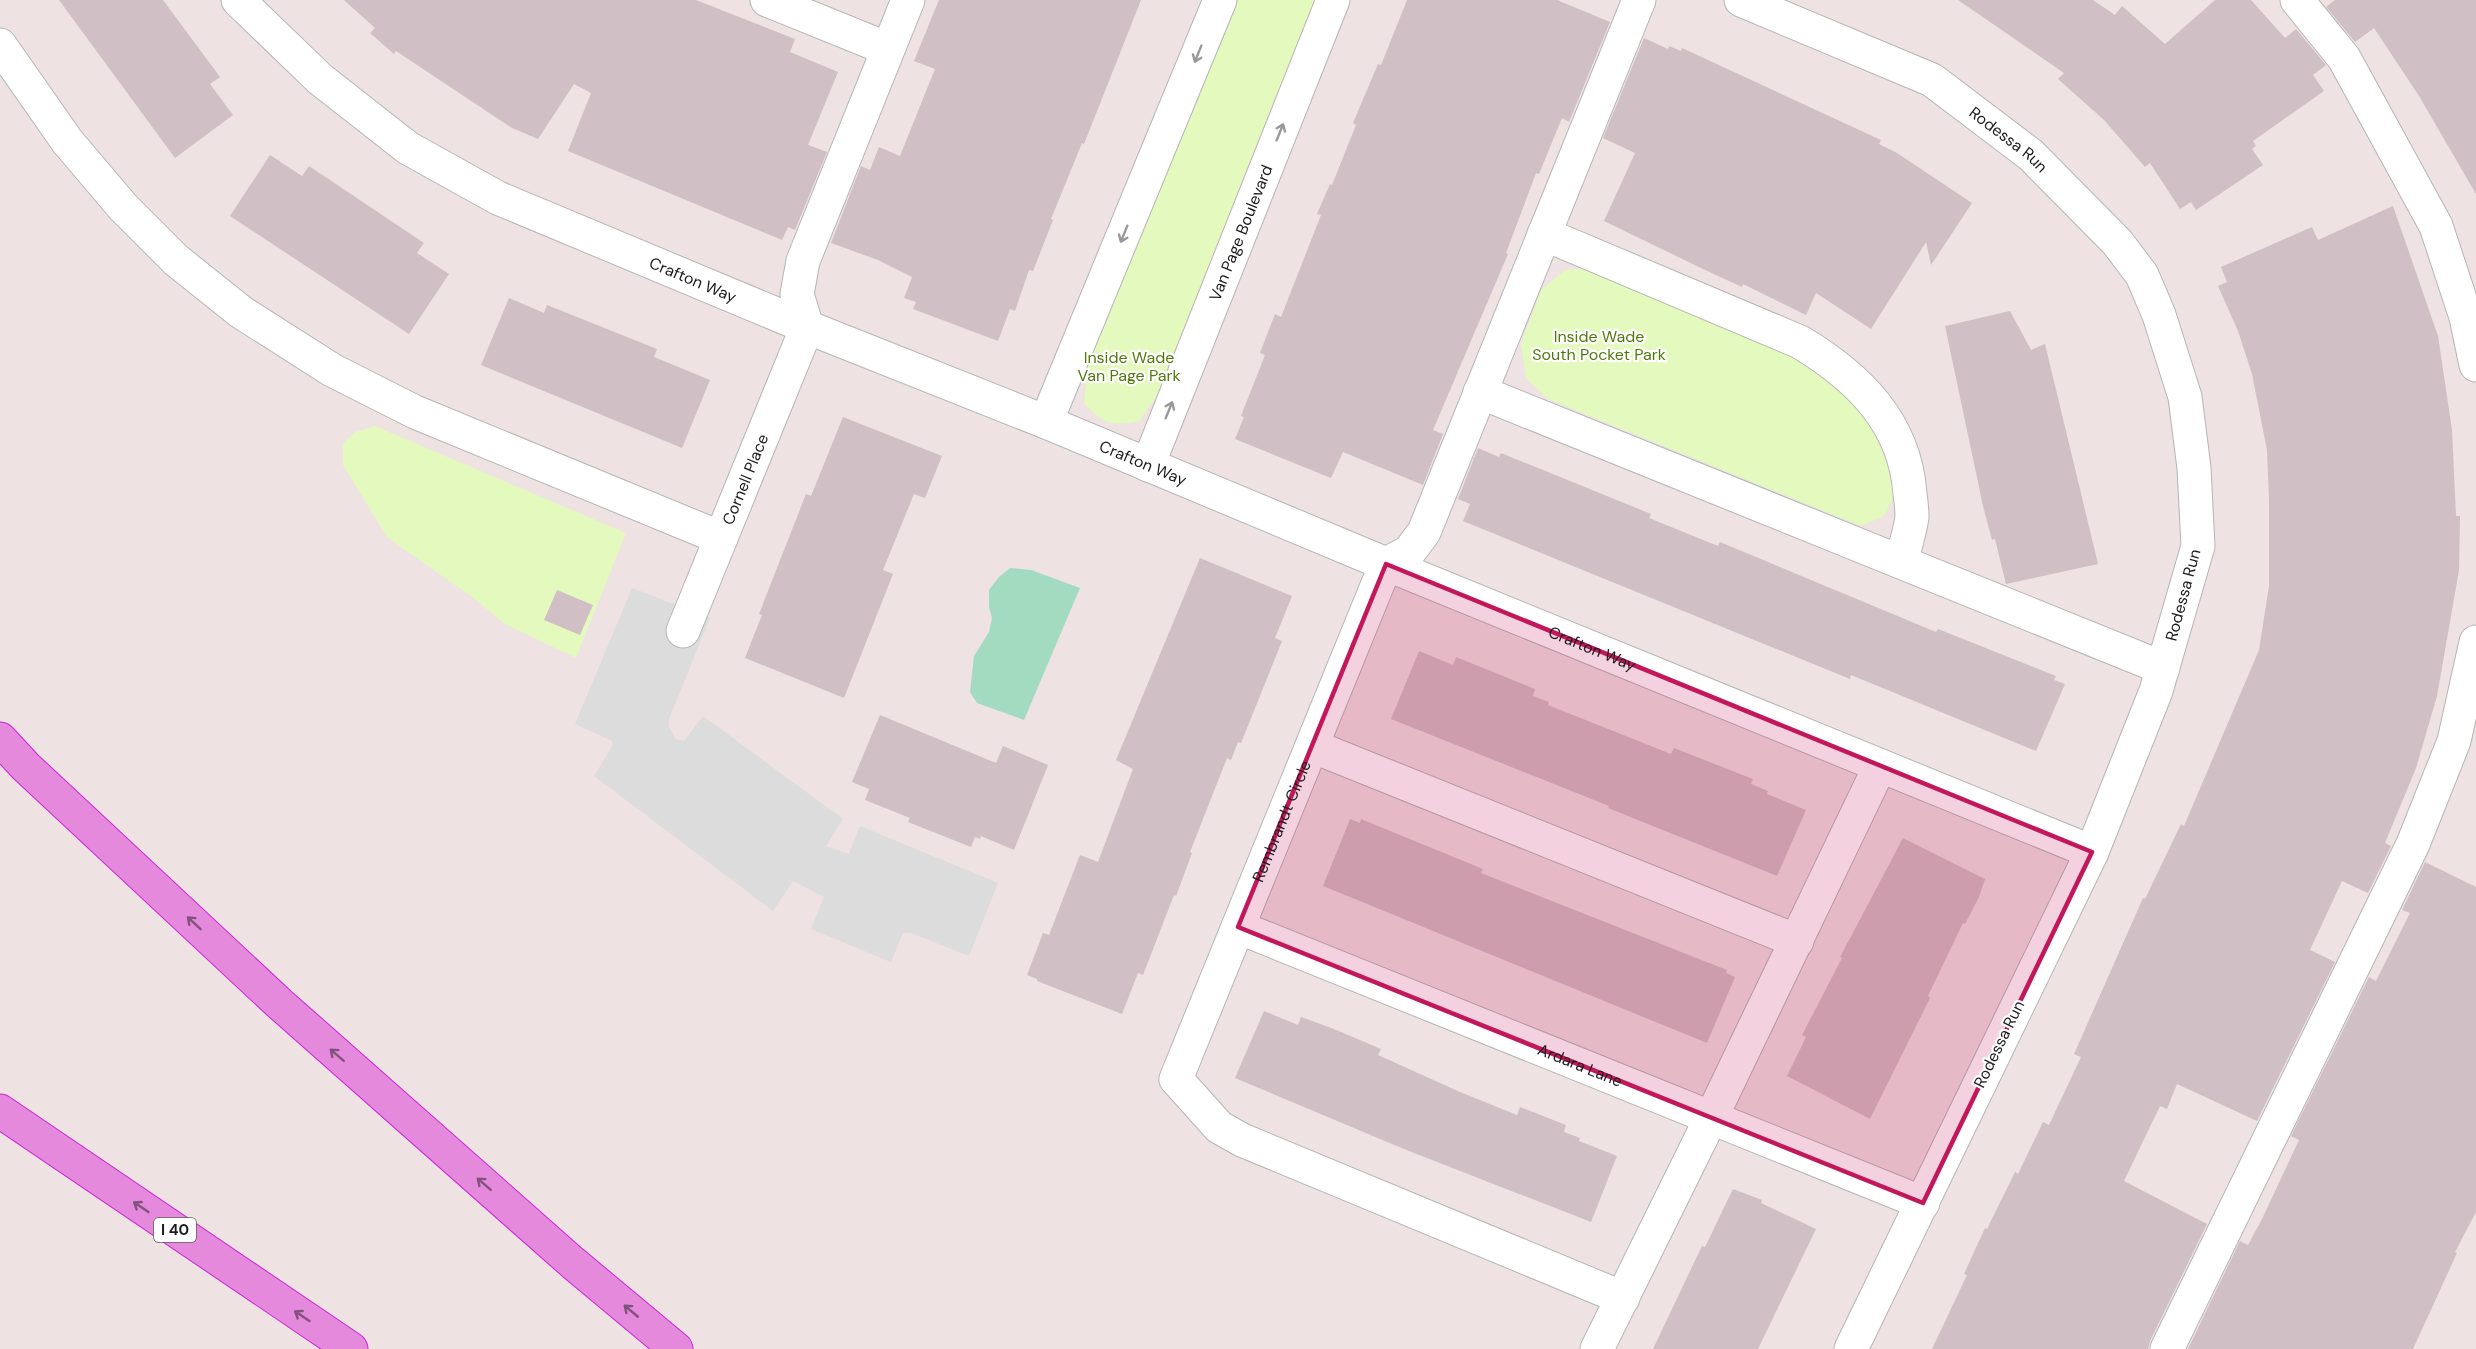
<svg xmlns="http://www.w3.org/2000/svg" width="2476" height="1349" font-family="'DM Sans',sans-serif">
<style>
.park{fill:#e3f9be}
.parking{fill:#dcdcdc}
.water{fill:#a2dbc0}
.building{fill:#d0bfc4}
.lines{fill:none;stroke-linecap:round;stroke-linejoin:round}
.minor-casing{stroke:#b5b5b5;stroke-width:35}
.highway-casing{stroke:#cc25d6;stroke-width:35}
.minor{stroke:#fff;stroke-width:33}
.highway{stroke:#e589dc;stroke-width:33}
.oneway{stroke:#999}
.oneway2{stroke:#80527c}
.marked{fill:#c2185b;fill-opacity:0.2;stroke:#c2185b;stroke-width:4.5;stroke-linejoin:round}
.labels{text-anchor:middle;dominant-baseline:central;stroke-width:4.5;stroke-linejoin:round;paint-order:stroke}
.shield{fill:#fff;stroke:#606060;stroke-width:1.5}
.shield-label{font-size:15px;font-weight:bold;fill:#1c1c1c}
.street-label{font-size:16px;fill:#1c1c1c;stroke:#fff}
.park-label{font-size:16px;fill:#50790c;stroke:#fff}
</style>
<rect width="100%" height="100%" fill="#eee2e2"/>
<path class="park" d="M1237,0H1315L1159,393L1139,421C1111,427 1103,424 1084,403L1088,364Z
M1592,268L1790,355L1826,375L1878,428L1897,474L1895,495L1884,516L1861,526L1548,399L1526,378L1521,344L1541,290L1565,270Z
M375,426L626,533L576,658L505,624L472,597L387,537L343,465V443L355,432Z"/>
<path class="parking" d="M632,588L710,618L669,719V727L676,739L684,741L703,716L843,819L826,846L849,854L860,826L998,883L969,956L911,933H903L891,962L811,929L824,897L793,881L773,911L594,776L613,745L612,741L575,724Z"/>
<path class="water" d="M1010,568L1031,570L1080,588L1024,720L977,703L970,692L974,656L989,632L992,618L989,607V590L999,577Z"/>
<path class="building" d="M59,0H163L220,77L210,84L233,115L175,158Z
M344,0H696L795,39L790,52L838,72L808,145L827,152L795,230L788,227L782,240L568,151L591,93L574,84L538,139L512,128L396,51L394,54L370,33L375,28Z
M939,0H1141L1084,144L1082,143L1051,219L1053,220L1033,271L1029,270L1015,311L1010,309L998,341L913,309L916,302L904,298L912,277L878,260L831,243L861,166L870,170L879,147L900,156L935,69L914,61Z
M1407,0H1557L1610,22L1569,122L1562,118L1539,174L1536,173L1506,253L1508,254L1433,430L1443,434L1423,485L1343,452L1331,478L1235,439L1244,417L1241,416L1265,355L1260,353L1275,314L1281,317L1321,215L1317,214L1330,184L1332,185L1356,125L1353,123L1378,64L1381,65Z
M1958,0H2093L2115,15L2122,6L2165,44L2215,0H2251L2285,38L2296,29L2326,65L2313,75L2324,91L2253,141L2256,146L2252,149L2263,165L2196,210L2191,202L2180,209L2150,163L2145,167L2104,120L2058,79L2064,73Z
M2335,0H2476V194L2419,96L2374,28L2355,42L2326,7Z
M1644,38L1668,49L1669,46L1681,51L1682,48L1881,140L1879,144L1897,153L1972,203L1931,265L1926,242L1871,329L1816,293L1806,315L1743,284L1742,287L1703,269L1604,221L1635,153L1603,138Z
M270,155L302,176L309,166L424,243L417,253L449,274L409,334L230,216Z
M2393,206L2438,336L2452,430L2456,516H2460L2459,570L2437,696L2416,768L2385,843L2391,846L2368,893L2342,881L2310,950L2335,962L2257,1121L2177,1084L2167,1109L2160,1106L2124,1181L2207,1224L2150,1341L2148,1349H1932L1967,1275L1964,1274L1985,1228L1987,1229L2015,1172L2018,1174L2043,1122L2049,1125L2081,1057L2074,1054L2143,898L2145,899L2181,824L2184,826L2259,650L2269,586V499L2267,450L2252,374L2238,331L2218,286L2227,282L2221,267L2312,227L2318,240Z
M509,298L544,313L547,305L657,349L654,357L710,380L682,448L481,365Z
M2010,311L2031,350L2045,344L2098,564L2006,584L1995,539L1992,540L1983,506L1945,326Z
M843,417L942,456L925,498L914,494L883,570L893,574L844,698L745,658L762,615L759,614L806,494L811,496Z
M1478,448L1499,457L1501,453L1651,514L1649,518L1718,546L1720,542L1936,632L1938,629L2056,676L2054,680L2065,684L2036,751L1851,675L1850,679L1463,521L1470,504L1458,499Z
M1200,558L1292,596L1275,638L1282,641L1241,743L1238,742L1231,760L1227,758L1190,852L1192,853L1176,896L1174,895L1143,975L1138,973L1122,1014L1037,981V979L1027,975L1043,933L1049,935L1080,855L1098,862L1133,769L1116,760Z
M557,590L593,605L580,635L544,620Z
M1419,651L1453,665L1456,657L1535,689L1533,696L1549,702L1548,705L1671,754L1674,748L1753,779L1751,784L1768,791L1767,794L1806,810L1777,876L1608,808L1609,806L1391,719Z
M880,715L996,763L1003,746L1048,765L1014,850L981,836L980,839L975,837L971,847L908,822L910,818L865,800L869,789L852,782Z
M1350,819L1360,823L1361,819L1483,869L1481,873L1727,970L1726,973L1735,977L1707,1043L1323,886Z
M1903,838L1985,879L1979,897L1965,924L1963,923L1928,996L1930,998L1870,1119L1787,1076L1806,1037L1802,1035L1842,958L1840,957Z
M2425,862L2476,887V1212L2455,1252L2457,1253L2413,1349H2188L2240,1241L2248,1245L2262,1219L2299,1140L2291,1136L2369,977L2376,981L2410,913L2402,910Z
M1264,1011L1298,1025L1301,1017L1334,1029L1381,1049L1378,1055L1460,1092L1517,1115L1520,1107L1566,1125L1564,1132L1580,1138L1579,1141L1617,1156L1591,1222L1404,1149L1235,1078Z
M1733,1189L1762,1200L1761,1203L1816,1229L1758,1349H1653L1702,1246L1705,1247Z"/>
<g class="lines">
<g class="minor-casing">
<g id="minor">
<path id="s1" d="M238,0L320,79L408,148L498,198L807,327L1046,422L1386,564L2092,852"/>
<path d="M767,0L888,49"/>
<path id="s2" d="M1741,0L1932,80L2031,155L2117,242L2142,275L2159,315L2185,397L2194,468L2198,546L2156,691L2092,852L1851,1349"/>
<path d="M2297,0L2344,58L2436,226L2466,317L2476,365"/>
<path d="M0,45L67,141L123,207L176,260L241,312L332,370L415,412L721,538"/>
<path d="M1544,234L1800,342C1858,377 1905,422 1910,494C1911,501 1912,510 1912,517C1910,532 1905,547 1901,562"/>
<path d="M1480,392L2163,668"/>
<path d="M1046,422L1220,0"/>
<path id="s3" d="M1148,465L1333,0"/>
<path id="s4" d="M683,631L807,327L797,294L803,261L908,0"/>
<path d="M1312,746L1797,941"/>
<path id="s5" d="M1238,927L1923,1203"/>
<path id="s6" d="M1623,1298L1242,1140L1219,1127L1176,1079L1386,564L1409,552L1424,532L1639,0"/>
<path d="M1597,1349L1711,1118L1880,766"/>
<path d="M2167,1349L2413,844L2454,741L2476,642"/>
</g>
</g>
<g class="highway-casing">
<path id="highway" d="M0,739L26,767L280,1004L573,1263L676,1349
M0,1111L351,1349"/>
</g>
<use href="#minor" class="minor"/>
<use href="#highway" class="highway"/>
</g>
<defs><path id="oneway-shaft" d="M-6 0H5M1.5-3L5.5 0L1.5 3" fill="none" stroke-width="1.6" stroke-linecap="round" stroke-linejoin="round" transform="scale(1.5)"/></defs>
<g class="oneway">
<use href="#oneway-shaft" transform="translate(1198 54) rotate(112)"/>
<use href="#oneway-shaft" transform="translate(1280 132) rotate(-68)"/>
<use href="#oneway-shaft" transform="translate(1124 234) rotate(112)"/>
<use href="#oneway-shaft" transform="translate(1169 410) rotate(-68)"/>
</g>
<g class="oneway2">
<use href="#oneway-shaft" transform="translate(194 923) rotate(-137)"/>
<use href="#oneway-shaft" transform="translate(337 1055) rotate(-139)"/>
<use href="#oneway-shaft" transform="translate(484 1184) rotate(-139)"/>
<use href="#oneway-shaft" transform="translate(141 1207) rotate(-146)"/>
<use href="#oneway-shaft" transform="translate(631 1311) rotate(-140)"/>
<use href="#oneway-shaft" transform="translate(302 1316) rotate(-146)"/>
</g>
<path class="marked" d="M1386,564L2092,852L1923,1203L1238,927Z"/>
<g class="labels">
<rect class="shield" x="154" y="1218" width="42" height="24" rx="4.5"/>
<g class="shield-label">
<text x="175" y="1230">I 40</text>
</g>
<g class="street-label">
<text stroke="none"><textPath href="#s2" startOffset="304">Rodessa Run</textPath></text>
<text stroke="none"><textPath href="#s3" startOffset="250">Van Page Boulevard</textPath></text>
<text stroke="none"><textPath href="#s1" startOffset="540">Crafton Way</textPath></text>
<text stroke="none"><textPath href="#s1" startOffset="1026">Crafton Way</textPath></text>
<text stroke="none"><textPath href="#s4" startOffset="164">Cornell Place</textPath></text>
<text transform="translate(2183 595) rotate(-75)">Rodessa Run</text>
<text stroke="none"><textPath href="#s1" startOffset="1512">Crafton Way</textPath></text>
<text stroke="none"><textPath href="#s6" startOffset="782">Rembrandt Circle</textPath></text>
<text transform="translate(1999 1044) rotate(-64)">Rodessa Run</text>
<text stroke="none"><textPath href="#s5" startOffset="369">Ardara Lane</textPath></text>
</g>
<g class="park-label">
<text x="1599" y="336">Inside Wade<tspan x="1599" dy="18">South Pocket Park</tspan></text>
<text x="1129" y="357">Inside Wade<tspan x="1129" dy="18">Van Page Park</tspan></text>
</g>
</g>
</svg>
